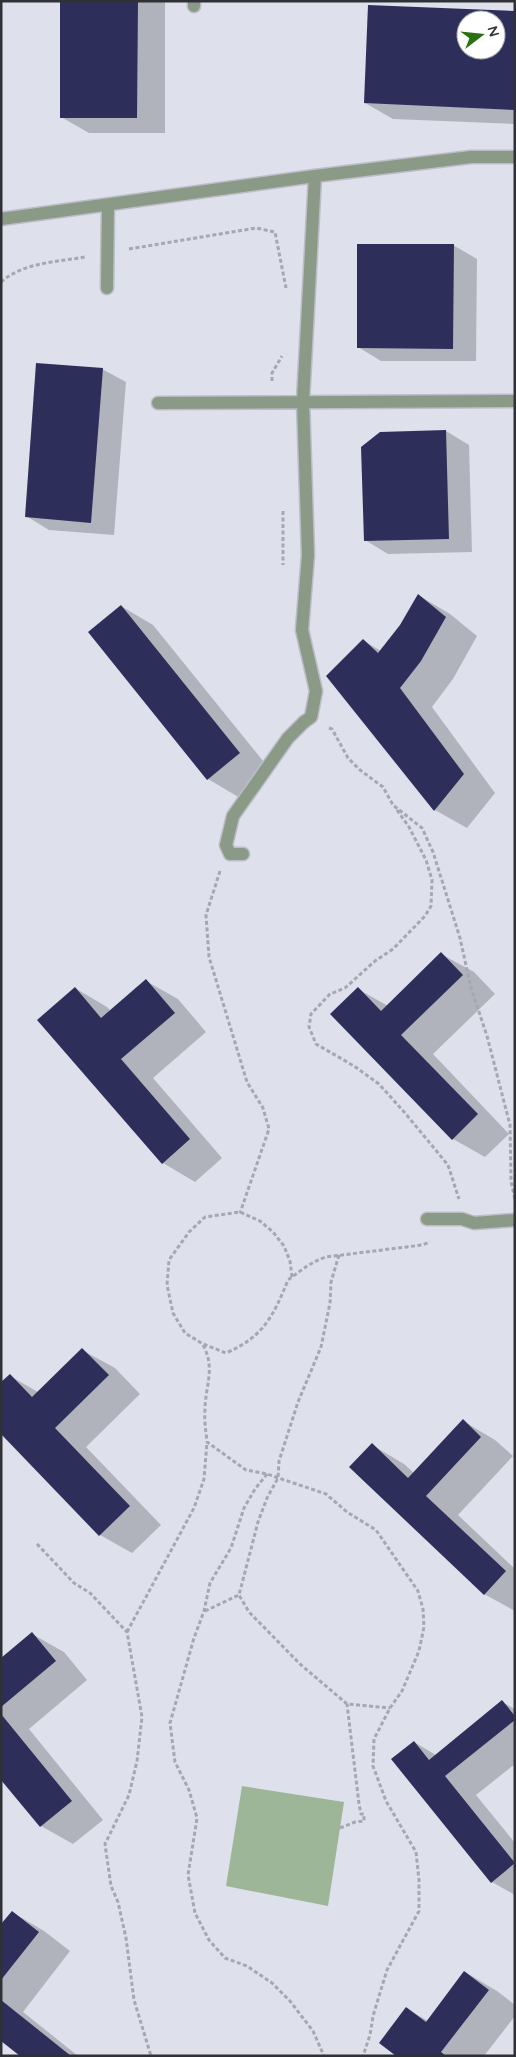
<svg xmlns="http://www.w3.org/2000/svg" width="516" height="2057" font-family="Quicksand,sans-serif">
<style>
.green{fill:#9db697}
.shadow{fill:#0003;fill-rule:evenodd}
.building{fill:#2d2f5a;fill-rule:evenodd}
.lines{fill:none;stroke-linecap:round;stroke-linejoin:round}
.service-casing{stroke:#bbbdc8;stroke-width:15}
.minor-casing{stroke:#bbbdc8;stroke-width:15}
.tertiary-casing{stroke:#bbbdc8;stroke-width:15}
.path{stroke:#a5a7b1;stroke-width:3;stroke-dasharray:4 2.5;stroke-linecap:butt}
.service{stroke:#8a9a86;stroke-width:12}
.minor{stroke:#8a9a86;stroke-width:12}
.tertiary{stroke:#8a9a86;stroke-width:12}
</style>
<rect width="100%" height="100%" fill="#dee0ec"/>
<path class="green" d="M242,1786L344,1802L328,1906L226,1886Z"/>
<path class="shadow" d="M61,1H165V133H89L61,117Z
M369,6L515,13V124L393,119L365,103ZM466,20H496V50H466Z
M453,245L477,259L476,361H381L358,347Z
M102,369L126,382L114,535L49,530L26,516Z
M446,431L469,445L472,552L388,554L365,540Z
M418,595L450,614L477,636L453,679L432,707L495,793L467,828L435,810L364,641L381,651L401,625Z
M121,606L153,625L272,772L240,798L208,779L90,632Z
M441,954L474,972L495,994L433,1054L509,1134L485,1157L453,1139L358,989L388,1006Z
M146,981L178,999L206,1032L153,1078L222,1158L195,1182L163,1163L75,988L107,1007L111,1011Z
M82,1350L115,1368L140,1394L86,1447L161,1525L132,1553L100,1535L10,1376L38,1392Z
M463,1421L495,1440L513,1456L458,1515L515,1569V1611L484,1594L372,1445L404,1464L414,1473Z
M32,1634L64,1652L87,1680L29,1729L103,1820L73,1844L41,1826L1,1778V1659Z
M502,1702L515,1709V1764L476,1795L515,1843V1895L492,1882L393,1759L414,1742L436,1755Z
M12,1912L44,1931L70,1951L23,2012L78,2056H22L1,2039V1926Z
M465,1972L497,1991L515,2005V2016L484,2056H398L407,2009L428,2021Z"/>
<path class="building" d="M60,1H138L137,118H60Z
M368,5L515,11V110L364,103ZM466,20H496V50H466Z
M357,244H454L453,349L357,348Z
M36,363L103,368L91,523L25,517Z
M446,430L449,539L364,541L361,447L380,432Z
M418,594L446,617L421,661L400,688L464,774L434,811L326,676L363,639L378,653L400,625Z
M121,605L240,753L207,780L88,632Z
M441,952L463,975L401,1035L478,1114L452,1140L330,1014L358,987L381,1011Z
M146,979L175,1013L121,1059L190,1139L162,1164L37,1020L75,987L101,1018Z
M82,1348L109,1375L55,1428L130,1506L99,1536L1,1434V1382L10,1374L32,1397Z
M463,1419L481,1437L426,1496L506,1571L484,1595L349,1467L372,1443L408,1478Z
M32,1632L56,1661L1,1707V1658Z
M502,1700L515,1716V1720L445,1776L515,1863L491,1883L391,1759L414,1741L429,1760Z
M1,1714L72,1801L40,1827L1,1780Z
M12,1911L39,1932L1,1980V1924Z
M464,1971L489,1990L441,2052L446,2056H396L379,2043L406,2007L426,2022Z
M1,2000L71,2056H20L1,2041Z"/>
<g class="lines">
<g class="service-casing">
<path id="service" d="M107,288L108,205
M243,854H230L226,845L233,816L288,738L304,722
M427,1219H462L474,1223L515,1220"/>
</g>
<g class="minor-casing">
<path id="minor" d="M194,1V6
M158,403L515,401
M304,722L311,717L316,691L302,630L308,555L303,401L315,176"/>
</g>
<g class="tertiary-casing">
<path id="tertiary" d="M1,219L315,176L471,157H515"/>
</g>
<path class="path" d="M129,249L256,228L275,232L286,288
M1,282C24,262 57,262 85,257
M272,381V373L282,356
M283,511V565
M329,728L332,729L348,758L360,770L383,787L393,805L422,828L433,852L460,938L471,988L487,1036L510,1125L511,1181L515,1200
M397,810L409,827L426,860L432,880L431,906L425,916L393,949L375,961L345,988L330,994L311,1014L309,1027L316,1044L354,1066L379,1084L405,1113L448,1165L459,1199
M220,871L206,915L209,957L247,1082L263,1108L269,1129L240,1213
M339,1255L331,1282L330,1303L321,1347L298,1402L279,1461L278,1478L267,1498L258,1522L239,1595L249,1612L300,1664L347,1704L390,1708
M292,1277L290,1261L284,1246L273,1232L260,1221L240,1212L205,1217L189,1232L169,1260L167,1285L173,1313L185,1333L203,1344L226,1353C263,1337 273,1317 288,1280C300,1271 311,1262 326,1257L422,1245L430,1242
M203,1345C216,1369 205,1386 205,1410C204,1421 206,1431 207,1442L246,1470L267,1474L326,1494L347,1512L376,1530L418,1591L423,1609L424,1627L419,1651L402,1691L390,1708L374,1739L373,1766L386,1801L416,1852L419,1880V1911L387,1970L373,2016L370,2035L363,2056
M267,1474L255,1489L244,1508L231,1548L210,1583L204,1611L194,1638L170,1723L175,1762L189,1790L197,1818L188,1875L195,1913L209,1940L225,1958L247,1966L272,1983L290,2001L313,2031L324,2056
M37,1544L74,1583L90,1593L127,1632L142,1717L137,1761L129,1795L105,1844L111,1886L118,1902L126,1938L134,2000L151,2056
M205,1611L239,1595
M127,1632L194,1508L204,1479L207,1442
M340,1828L355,1822L364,1821V1814H361L359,1804L347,1704"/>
<use href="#service" class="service"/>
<use href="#minor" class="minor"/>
<use href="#tertiary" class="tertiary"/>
</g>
<rect width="516" height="2057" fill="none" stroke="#303136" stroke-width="5"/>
<g transform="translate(481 35) rotate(74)"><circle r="24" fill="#ffffff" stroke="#acadaf"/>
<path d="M0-4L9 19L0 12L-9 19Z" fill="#2a7110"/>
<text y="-8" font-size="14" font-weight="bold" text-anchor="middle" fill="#303136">N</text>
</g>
</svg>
